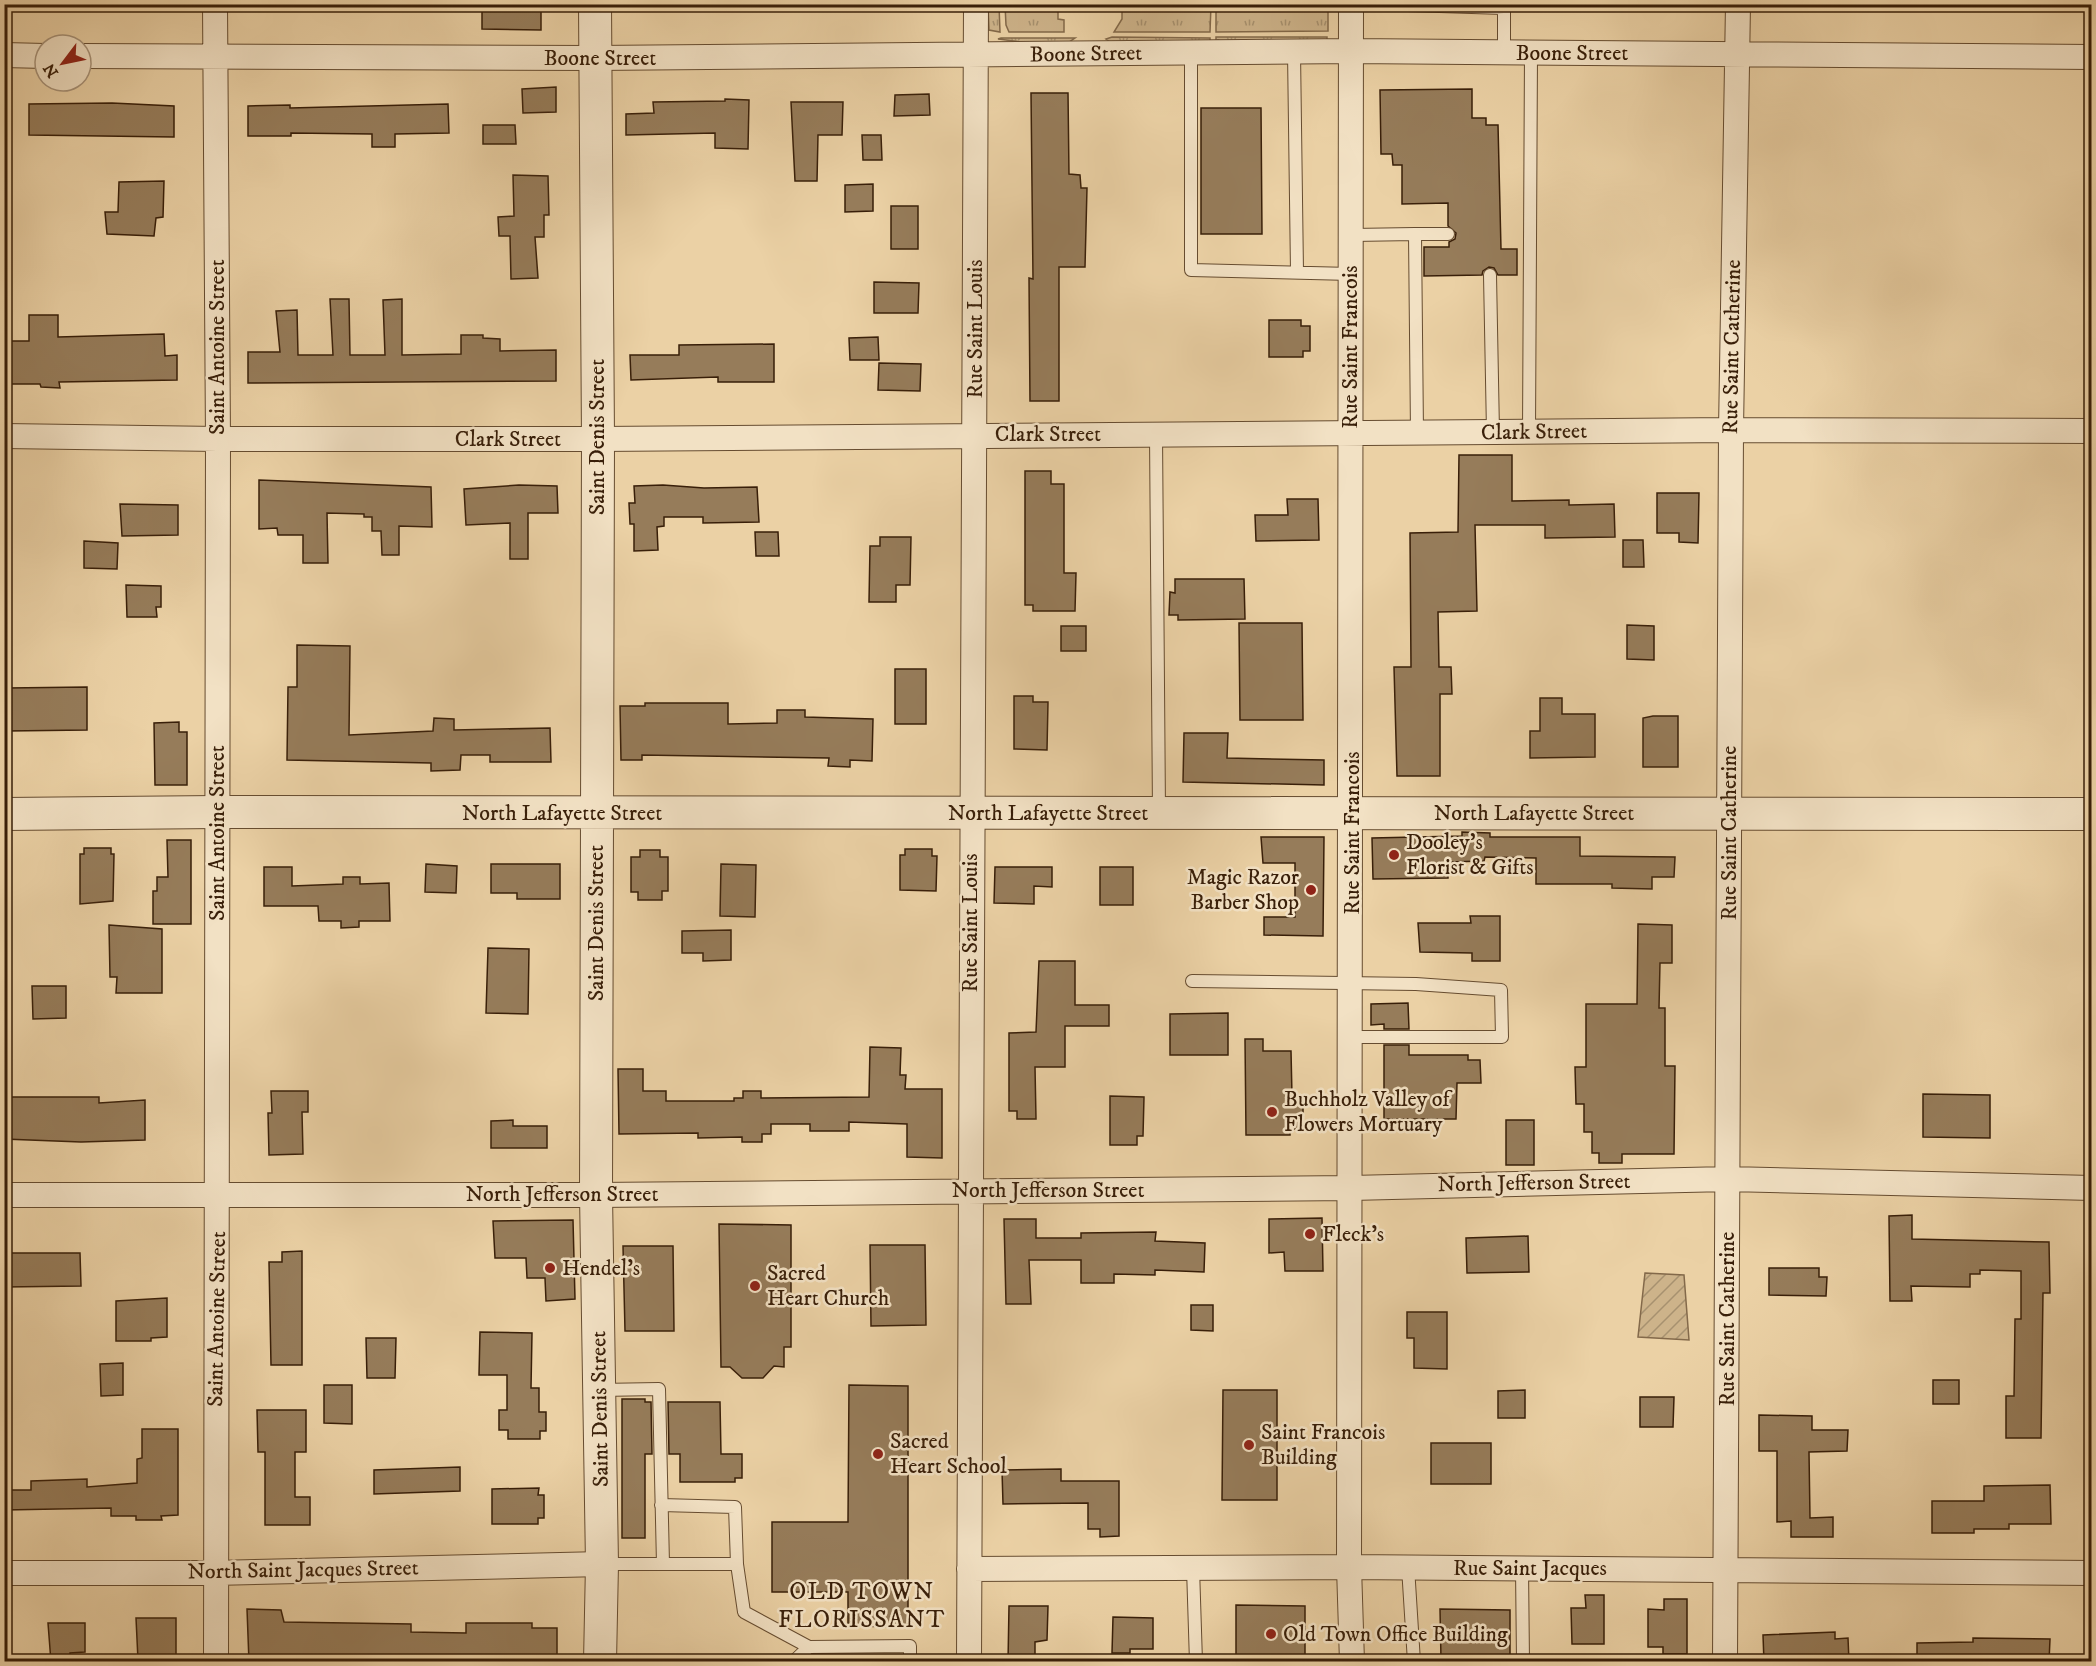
<svg xmlns="http://www.w3.org/2000/svg" width="2096" height="1666" font-family="'IM FELL DW Pica',serif">
<style>
.grass{fill:url(#grass-tufts);stroke:#83694a;stroke-width:1.5}
.garden{fill:url(#garden-furrows);stroke:#83694a;stroke-width:1.5}
.building{fill:#967c5a;stroke:#391f09;stroke-width:1.5}
.lines{fill:none;stroke-linecap:round;stroke-linejoin:round}
.service-casing{stroke:#664c30;stroke-width:14}
.minor-casing{stroke:#664c30;stroke-width:26}
.tertiary-casing{stroke:#664c30;stroke-width:34}
.service{stroke:#f2e1c4;stroke-width:12}
.minor{stroke:#f2e1c4;stroke-width:24}
.tertiary{stroke:#f2e1c4;stroke-width:32}
.poi-dot{fill:#8f2418;stroke:#f2e1c4;stroke-width:2}
.labels{text-anchor:middle;dominant-baseline:central;stroke-width:5;stroke-linejoin:round;paint-order:stroke}
.street-label{font-size:22px;fill:#391f09;stroke:#f2e1c4}
.poi-label{font-size:22px;fill:#391f09;stroke:#f2e1c4;text-anchor:start}
.neighbourhood-label{font-size:24px;letter-spacing:1.5px;fill:#391f09;stroke:#f2e1c4}
</style>
<defs>
<pattern id="grass-tufts" width="24" height="20" patternUnits="userSpaceOnUse" patternTransform="scale(1.5)"><rect width="24" height="20" fill="#cdb38a"/><path d="M3 7l-1-3M5 7V3M7 7l1-3M15 17l-1-3M17 17v-4M19 17l1-3" fill="none" stroke="#a7916f"/></pattern>
<pattern id="garden-furrows" width="10" height="10" patternUnits="userSpaceOnUse" patternTransform="scale(1.5)"><rect width="10" height="10" fill="#cdb38a"/><path d="M-1 1l2-2M0 10L10 0M9 11l2-2" fill="none" stroke="#a7916f"/></pattern>
</defs>
<rect width="100%" height="100%" fill="#ebd1a5"/>
<filter id="stains"><feTurbulence type="fractalNoise" baseFrequency=".00333" numOctaves="4"/><feColorMatrix values="0 0 0 0 .2 0 0 0 0 .09 0 0 0 0 .02 0 0 0 .5 -.17"/></filter>
<radialGradient id="worn" r=".72"><stop offset=".6" stop-color="#630" stop-opacity="0"/><stop offset="1" stop-color="#630" stop-opacity=".3"/></radialGradient>
<path class="grass" d="M988,5H999L1000,32L989,30Z
M1005,5H1058V19L1064,20V32H1009L1006,25Z
M1122,5H1211L1210,32H1114L1122,19Z
M1216,5H1328V31L1216,32Z
M1112,37L1210,38V42H1110L1106,39Z
M1216,37H1327V41L1223,42L1218,40L1216,42Z
M1001,38H1075L1069,42H1021L998,39Z"/>
<path class="garden" d="M1645,1273L1684,1275L1689,1340L1638,1337Z"/>
<path class="building" d="M482,4H541V30L482,29Z
M556,87V112L523,113L522,89Z
M1472,89V118H1486V125H1498L1501,249H1517V275H1498L1494,268L1489,267L1483,271L1482,275L1424,276V247H1449V242L1455,239L1456,233L1448,226V203L1402,204V165H1393L1392,154H1381L1380,90Z
M1031,93H1068L1069,174L1080,175L1081,188H1087L1085,267H1059V401H1030L1029,278L1033,279Z
M929,94L930,115L894,116L895,95Z
M725,99L749,100L748,149L715,148V133L626,135V114L654,113L653,102L725,101Z
M791,102H843L842,135H818L817,181H795Z
M112,103L174,106V137L29,135V104Z
M448,104L449,133L395,134V147H372V134L291,133V136H248V106L290,105V108Z
M1201,108H1261L1262,234H1201Z
M483,125H515L516,144H483Z
M862,135H881L882,160H863Z
M513,175L548,176L549,215H544V237H535L538,278L511,279L510,236H499L498,217L514,216Z
M164,181L163,217L156,218L154,236L107,234L105,212H118L119,182Z
M873,184V211L845,212V185Z
M891,206H918V249H891Z
M874,282L919,283L918,313H874Z
M330,299H349L350,355H385L383,300L402,299V355L461,354V335H483V338L500,339V351L556,350V381L248,383V352H280L276,311L297,310L298,355H333Z
M29,315H58V337L164,334L165,356L177,355V380L59,382L60,388L41,387L40,384H4V341H29Z
M1269,320H1301V326H1310V351H1303V357H1269Z
M878,337L879,360H850L849,338Z
M774,344V382H718V377L631,380L630,355H679V345Z
M879,363L921,364L920,391L878,390Z
M1459,455H1512V501L1569,500V505L1614,504L1615,537L1545,538V525H1475L1477,611L1438,612L1439,667H1451L1452,694H1440V776H1397L1394,667H1411L1410,533L1458,532Z
M1025,471H1051V484H1064V573H1076L1075,611H1033V605H1025Z
M259,480L431,487L432,527L399,526V555H382L381,531H372V517H364V514L327,513L328,563H303V535H278L277,528L259,529Z
M519,485L557,486L558,513H528V559H510V523L466,525L464,489Z
M663,485L704,488L757,487L759,522L703,523V517H664V526L657,527L658,550L634,551V524H630L629,503H635L634,486Z
M1657,493H1699L1698,543L1679,542V533H1657Z
M1287,499H1318L1319,540L1256,541L1255,515H1288Z
M120,504L178,505V535L122,536Z
M755,532H778L779,556H756Z
M880,537H911L910,585H896V602H869L870,546H880Z
M1623,540H1643L1644,567H1623Z
M84,541L118,543L117,569L84,568Z
M1175,579H1244L1245,619L1178,620V615H1169L1170,592L1175,593Z
M126,585L161,586V607H156L157,617H127Z
M1239,623H1302L1303,720H1240Z
M1627,625L1654,626V660L1627,659Z
M1061,626H1086V651H1061Z
M297,645L350,646L349,735L433,731L434,718L454,719V730L550,728L551,762H490V755H461L460,770L431,771V763L287,760L288,687H297Z
M895,669H926V724H895Z
M87,687V730L7,731V688Z
M1014,696H1033V702H1048L1047,750L1014,749Z
M1540,698H1562V714H1595V757L1530,758V731H1540Z
M645,703H728V724L777,723V710H805V717L873,719L872,761L850,760V767L828,766L829,758L642,755V760H621L620,706H645Z
M1653,716H1678V767H1643V718Z
M179,722V732H187V785H155L154,723Z
M1184,733H1228L1227,758L1324,760V785L1183,782Z
M1462,832L1490,833V837H1580V856L1675,857L1674,877H1652V889L1612,888V884H1536V858L1485,857L1484,861L1448,862V878L1373,879L1372,838L1462,836Z
M1261,837H1324L1323,936L1264,935V917H1295V863H1263Z
M167,840H191V924H153V891H157V877H168Z
M84,848H111V854H114L113,901L80,904V854H84Z
M905,849H932V856H937L936,891L900,890V855H905Z
M640,850H660V857H668V891H662V900H638V892H631V857H640Z
M426,864L457,866L456,893L425,892Z
M491,864H560V899H517V893H491Z
M721,864L756,865L755,917L720,916Z
M264,867H292V886L343,884V877H360V884L389,883L390,921H359V927L341,928V921H319L318,906H264Z
M995,867H1052V887L1034,886V904L994,903Z
M1100,867H1133V905H1100Z
M1470,916H1500V961H1472V953L1420,952L1418,923H1471Z
M1638,924L1672,925V963H1660L1659,1008H1665V1066H1675L1674,1154H1622V1163H1599V1153H1592V1132H1584V1104H1576L1575,1067H1586V1004H1637Z
M109,925L162,929V993H116L117,977H110Z
M731,930V960L703,961V953H682V931Z
M488,948L529,949L528,1014L486,1013Z
M1039,961H1075V1005H1109V1026H1065V1067H1035L1036,1119H1017V1111H1009V1033L1036,1032Z
M32,986H66V1018L33,1019Z
M1408,1003L1409,1029H1384V1024L1371,1025V1004Z
M1228,1013V1055H1170V1014Z
M1245,1039H1263V1051H1291L1292,1096H1303V1129H1290V1135H1246Z
M1384,1045H1409V1055H1468V1060H1480L1481,1083H1457L1456,1119H1384Z
M870,1047L901,1048L900,1075H906L905,1089H942V1158L907,1157V1124L849,1122V1131H810V1124H771V1134H762V1142H742V1137L698,1138V1133L619,1134L618,1069H643V1091H666V1101H734V1098H743V1091H761V1098L869,1097Z
M271,1091H308V1112H302L303,1154L269,1155L268,1113H272Z
M1923,1094L1990,1095V1138L1923,1137Z
M1110,1096L1144,1097L1143,1136H1137V1145H1110Z
M4,1097H99V1103L145,1100V1140L81,1142L4,1139Z
M513,1120V1126H547V1148H491V1121Z
M1506,1120H1534V1165H1506Z
M1912,1215V1239L2049,1242L2050,1293H2043L2041,1438H2006V1396H2014L2015,1319H2021V1271L1980,1270V1274H1970V1287L1911,1286L1912,1301H1890L1889,1216Z
M1322,1218L1323,1271H1285L1284,1252L1269,1253V1219Z
M1004,1219H1036V1238H1081V1233L1156,1232L1155,1241L1205,1243L1204,1272L1155,1270V1275L1114,1274V1283H1081V1260H1029L1031,1304H1006Z
M573,1220L575,1299L546,1301L545,1278H527L526,1258H495L493,1221Z
M719,1224L791,1225V1347H784V1367L774,1366L763,1378H742L730,1367H721Z
M1528,1236L1529,1272L1467,1273L1466,1238Z
M870,1245H925L926,1325L871,1326Z
M623,1246H673L674,1331H625Z
M302,1251V1365H271L269,1262H282V1252Z
M4,1253H80L81,1286L4,1287Z
M1769,1268H1819V1277H1827L1826,1296L1769,1295Z
M167,1298V1337L151,1338V1341H116V1301Z
M1191,1305H1213V1331L1191,1330Z
M1407,1312H1447V1369L1414,1368V1338H1407Z
M480,1332L532,1333L531,1388H539V1412H546V1431H540V1439H508V1430H499V1410H507V1375H479Z
M366,1338H396L395,1378H367Z
M123,1363V1395L101,1396L100,1364Z
M1933,1380H1959V1404H1933Z
M324,1385H352V1424L324,1423Z
M849,1385L908,1386V1627L848,1626V1592H772V1522H848Z
M1223,1390H1277V1500H1222Z
M1525,1390V1418H1498V1391Z
M1640,1397H1674L1673,1427H1640Z
M622,1399H645V1402H651L652,1454H645V1538H622Z
M668,1402H720L721,1454H742V1478H735V1482H680V1454H669Z
M257,1410H306V1452H295V1497H310V1525H265V1452H258Z
M1759,1415L1812,1416V1430H1848L1847,1451L1809,1452L1810,1518L1833,1517V1537H1791V1521L1777,1522V1451H1759Z
M142,1429H178V1515L161,1516L162,1520H136V1516H111V1508L4,1510V1490H31V1481L87,1479V1487L137,1483V1459L142,1458Z
M1431,1443H1491V1484H1431Z
M460,1467V1491L374,1494V1470Z
M1061,1469V1481H1119V1536L1100,1537V1529H1088V1503L1003,1504L1002,1470Z
M2050,1485L2051,1524H2009V1529H1974V1533H1932V1501H1984V1486Z
M539,1488L538,1495H544V1518H538V1524H492V1489Z
M1585,1595H1604V1644H1572L1571,1608H1586Z
M1664,1599H1687V1654H1663V1647H1648V1609L1664,1610Z
M1236,1605L1305,1606V1662H1236Z
M1009,1606H1048L1047,1640L1035,1642V1662H1008Z
M247,1609L281,1610L284,1622L411,1624V1632L466,1633V1623H532V1628H557V1660L417,1662V1656L363,1657V1662H249Z
M1440,1609L1510,1610V1662L1441,1659Z
M1113,1617L1153,1618V1649H1130V1653H1112Z
M136,1618H176V1659L138,1660Z
M48,1623H85V1652L70,1653V1662H51Z
M1835,1632V1639L1848,1638L1849,1662H1764L1763,1635Z
M1973,1638L2050,1639L2049,1662H1917V1643L1973,1642Z"/>
<g class="lines">
<g class="service-casing">
<path id="service" d="M1375,4L1504,8
M1294,52L1297,272
M1191,53V270L1351,274
M1504,53V4
M1415,234H1448
M1352,235L1415,234L1417,433
M1490,275L1493,432
M1529,432L1531,53
M1156,434L1159,812
M1192,981L1416,984L1501,990L1502,1037H1351
M599,1390L659,1389L663,1564
M661,1505L735,1507L737,1564
M603,1564H737L744,1612L809,1647L910,1646V1662
M1408,1567L1414,1662
M1193,1568L1196,1662
M1522,1568L1523,1662
M793,1662L809,1647"/>
</g>
<g class="minor-casing">
<path id="minor" d="M215,4L218,439L216,1662
M1351,4L1349,1567L1352,1662
M4,55L45,56
M81,56L595,58L1351,51L2092,57
M4,436L218,439H598L1731,430L2092,431
M4,1195H596L1351,1188L1728,1179L2092,1188
M969,1569L1349,1567L2092,1573
M4,1573H214L602,1564
M969,1662L976,4
M1725,1662L1731,430L1738,4"/>
</g>
<g class="tertiary-casing">
<path id="tertiary" d="M595,4L598,439L596,1195L602,1564L600,1662
M4,814L217,812L2092,814"/>
</g>
<use href="#service" class="service"/>
<use href="#minor" class="minor"/>
<use href="#tertiary" class="tertiary"/>
</g>
<g class="poi-dot">
<circle cx="1394" cy="855" r="6"/>
<circle cx="1311" cy="890" r="6"/>
<circle cx="1272" cy="1112" r="6"/>
<circle cx="1310" cy="1234" r="6"/>
<circle cx="550" cy="1268" r="6"/>
<circle cx="755" cy="1286" r="6"/>
<circle cx="1249" cy="1445" r="6"/>
<circle cx="878" cy="1454" r="6"/>
<circle cx="1271" cy="1634" r="6"/>
</g>
<g class="labels">
<g class="street-label">
<text x="1572" y="53">Boone Street</text>
<text transform="translate(1086 54) rotate(-1)">Boone Street</text>
<text x="600" y="58">Boone Street</text>
<text transform="translate(975 329) rotate(-90)">Rue Saint Louis</text>
<text transform="translate(217 347) rotate(-90)">Saint Antoine Street</text>
<text transform="translate(1350 347) rotate(-90)">Rue Saint Francois</text>
<text transform="translate(1732 347) rotate(-89)">Rue Saint Catherine</text>
<text transform="translate(1534 432) rotate(-1)">Clark Street</text>
<text x="1048" y="434">Clark Street</text>
<text transform="translate(597 437) rotate(-90)">Saint Denis Street</text>
<text x="508" y="439">Clark Street</text>
<text x="562" y="813">North Lafayette Street</text>
<text x="1048" y="813">North Lafayette Street</text>
<text x="1534" y="813">North Lafayette Street</text>
<text transform="translate(217 833) rotate(-90)">Saint Antoine Street</text>
<text transform="translate(1352 833) rotate(-90)">Rue Saint Francois</text>
<text transform="translate(1729 833) rotate(-90)">Rue Saint Catherine</text>
<text transform="translate(596 923) rotate(-90)">Saint Denis Street</text>
<text transform="translate(970 923) rotate(-90)">Rue Saint Louis</text>
<text transform="translate(1534 1183) rotate(-1)">North Jefferson Street</text>
<text x="1048" y="1190">North Jefferson Street</text>
<text x="562" y="1194">North Jefferson Street</text>
<text transform="translate(217 1319) rotate(-89)">Saint Antoine Street</text>
<text transform="translate(1727 1319) rotate(-90)">Rue Saint Catherine</text>
<text transform="translate(600 1409) rotate(-91)">Saint Denis Street</text>
<text x="1530" y="1568">Rue Saint Jacques</text>
<text transform="translate(303 1570) rotate(-1)">North Saint Jacques Street</text>
</g>
<g class="poi-label">
<text x="1406" y="842">Dooley's<tspan x="1406" dy="25">Florist &amp; Gifts</tspan></text>
<text x="1299" y="877" text-anchor="end">Magic Razor<tspan x="1299" dy="25">Barber Shop</tspan></text>
<text x="1284" y="1099">Buchholz Valley of<tspan x="1284" dy="25">Flowers Mortuary</tspan></text>
<text x="1322" y="1234">Fleck's</text>
<text x="562" y="1268">Hendel's</text>
<text x="767" y="1273">Sacred<tspan x="767" dy="25">Heart Church</tspan></text>
<text x="1261" y="1432">Saint Francois<tspan x="1261" dy="25">Building</tspan></text>
<text x="890" y="1441">Sacred<tspan x="890" dy="25">Heart School</tspan></text>
<text x="1283" y="1634">Old Town Office Building</text>
</g>
<g class="neighbourhood-label">
<text x="862" y="1592">OLD TOWN<tspan x="862" dy="28">FLORISSANT</tspan></text>
</g>
</g>
<rect width="2096" height="1666" fill="none" stroke="#ebd1a5" stroke-width="24"/>
<rect x="6" y="6" width="2084" height="1654" fill="none" stroke="#391f09" stroke-width="3"/>
<rect x="12" y="12" width="2072" height="1642" fill="none" stroke="#391f09" stroke-width="1.5"/>
<g transform="translate(63 63) rotate(238)"><circle r="28" fill="#f2e1c4" stroke="#a89379" stroke-width="1.5"/>
<path d="M0-4.5L10 22L0 15L-10 22Z" fill="#8f2418"/>
<text y="-9" font-size="16" font-weight="bold" text-anchor="middle" fill="#391f09">N</text>
</g>
<rect width="100%" height="100%" filter="url(#stains)"/>
<rect width="100%" height="100%" fill="url(#worn)"/>
</svg>
